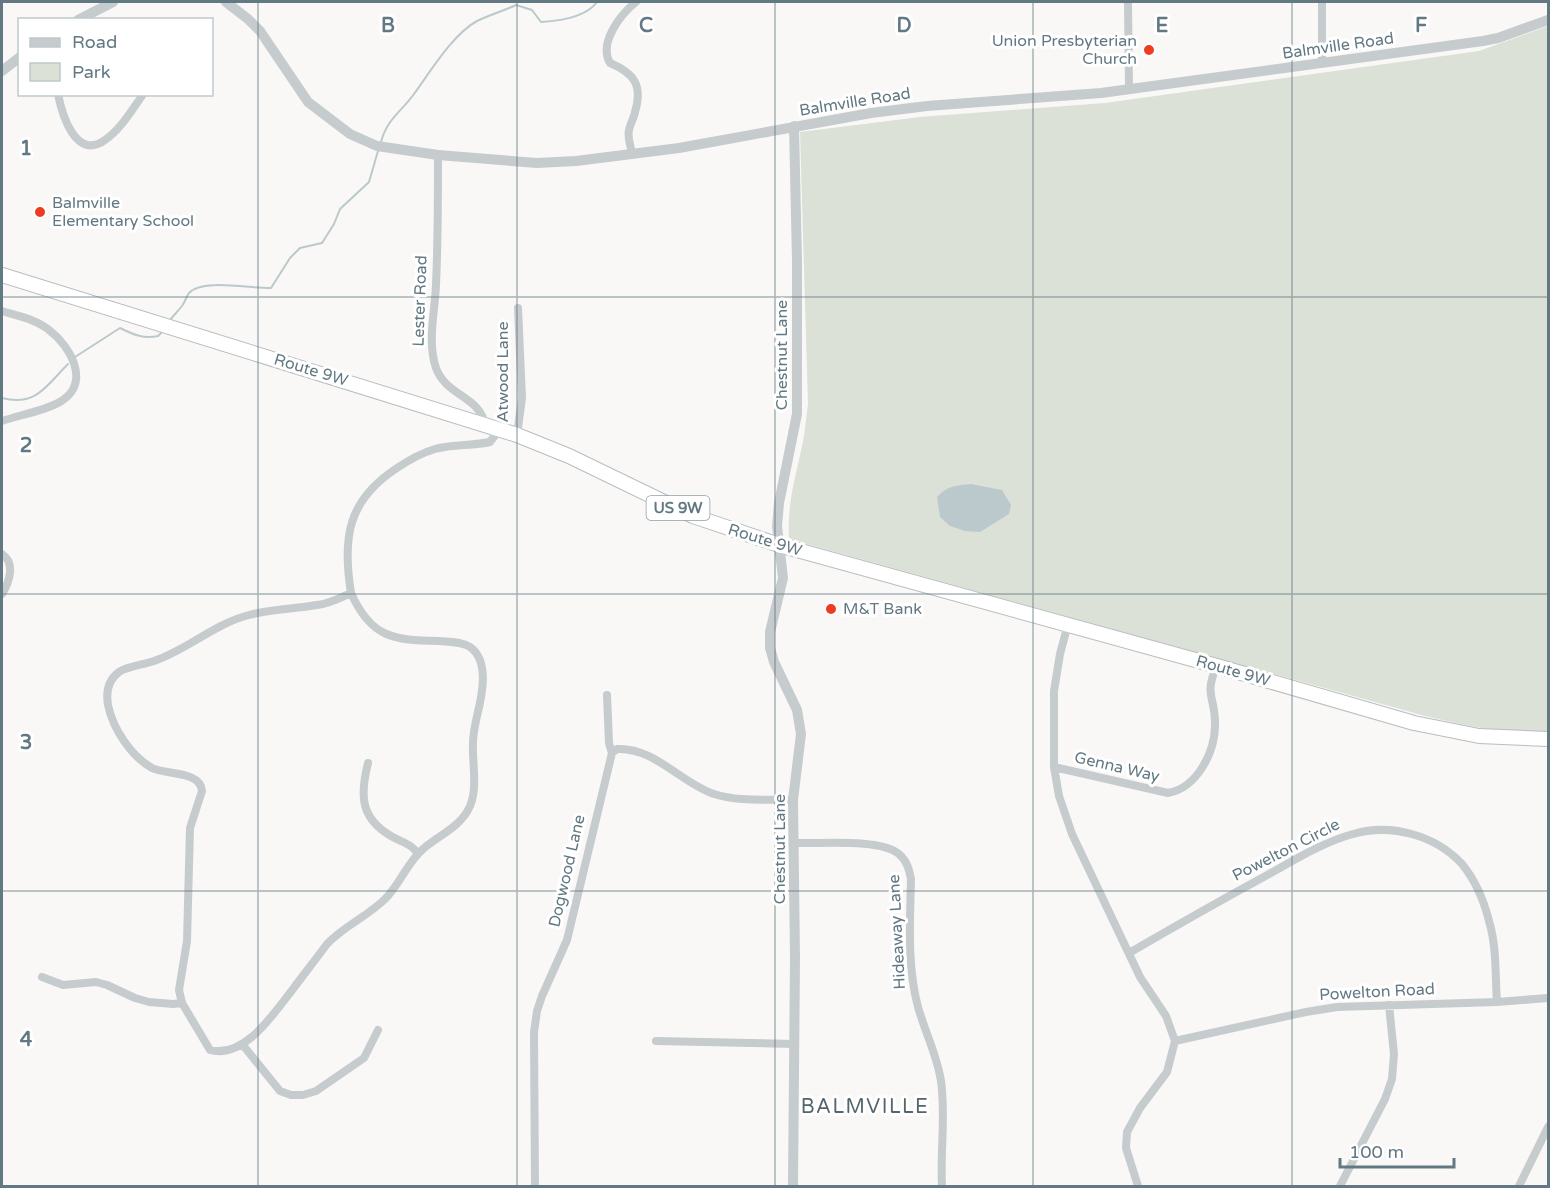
<svg xmlns="http://www.w3.org/2000/svg" width="1550" height="1188" font-family="'Varela Round',sans-serif">
<style>
.green{fill:#dbe1d6}
.water{fill:#bbc9cc}
.lines{fill:none;stroke-linecap:round;stroke-linejoin:round}
.stream{stroke:#bbc9cc;stroke-width:2}
.trunk-casing{stroke:#b8bdbf;stroke-width:16}
.minor{stroke:#c6cbcd;stroke-width:8}
.tertiary{stroke:#c6cbcd;stroke-width:10}
.trunk{stroke:#fff;stroke-width:14}
.grid{fill:none;stroke:#627882;stroke-width:1.5;stroke-opacity:0.55}
.poi-dot{fill:#ed3c21;stroke:#fff;stroke-width:2}
.labels{text-anchor:middle;dominant-baseline:central;stroke-width:6;stroke-linejoin:round;paint-order:stroke}
.shield{fill:#fff;stroke:#91a0a8;stroke-width:1.5}
.shield-label{font-size:15px;font-weight:bold;fill:#627882}
.poi-label{font-size:16px;fill:#627882;stroke:#fff;text-anchor:start}
.street-label{font-size:16px;fill:#627882;stroke:#fff}
.quarter-label{font-size:20px;letter-spacing:1.5px;fill:#54656d;stroke:#fff}
.grid-label{font-size:20px;text-anchor:middle;font-weight:bold;fill:#627882;stroke:#fff;stroke-width:6;stroke-linejoin:round;paint-order:stroke}
</style>
<rect width="100%" height="100%" fill="#f9f8f6"/>
<path class="green" d="M1548,26V731C1509,736 1463,725 1425,716L789,539C787,503 795,480 802,446C805,433 806,418 808,404L800,132L920,117L1105,103L1479,51Z"/>
<path class="water" d="M971,484L1002,490L1011,505L1009,514L980,532L965,531L950,526L940,517L937,497C947,486 957,485 971,484Z"/>
<g class="lines">
<path class="stream" d="M381,142C387,119 401,112 414,94C430,72 453,34 477,21C489,15 503,11 516,5L532,10L541,22C559,21 586,17 597,2
M170,320C174,315 178,311 182,306C185,302 186,297 189,293C202,278 252,289 271,288L290,258L300,248L322,243L334,224L340,209L369,182L378,151
M75,357L120,328C134,335 144,339 158,336L162,332
M2,398C36,407 46,386 68,364"/>
<g class="trunk-casing">
<path id="trunk" d="M2,275L517,435L569,456L693,516L779,545L1217,666L1414,723L1479,736L1548,739"/>
</g>
<path class="minor" d="M1128,2L1129,89
M1322,63V2
M58,94C62,115 76,161 105,140C121,129 131,111 142,96
M632,154C631,146 627,138 629,130C630,124 634,118 635,112C643,85 634,73 610,63C598,43 621,14 636,2
M438,155C438,198 438,242 436,285C435,311 427,342 436,368C446,396 480,396 485,425
M2,311C17,316 36,319 49,330C69,345 91,381 63,400C49,410 19,415 2,421
M517,435L522,398L518,308
M2,554C16,563 9,583 2,594
M351,593C371,638 393,640 439,641C448,642 461,641 470,647C490,661 482,696 477,716C475,725 473,734 473,743C472,763 478,787 470,806C461,827 439,835 423,849C407,863 400,884 385,899C368,916 344,926 327,944C316,959 304,974 293,989C274,1013 245,1059 210,1050L182,1003L179,990L187,941L190,828L202,791C201,771 166,775 152,768C131,756 113,729 108,705C106,693 108,680 119,672C128,666 143,665 154,661C187,650 214,624 249,615C271,609 294,609 317,605C329,604 340,598 351,593C342,537 348,500 397,468C409,460 421,453 435,449C453,444 472,446 490,442L499,430
M1068,624L1060,654L1054,691V767L1059,796L1072,834L1140,977L1166,1016L1175,1041L1167,1072L1140,1108L1127,1132L1126,1148L1138,1186
M607,695L609,743L612,753
M368,763C360,795 360,818 391,836C401,842 411,843 418,854
M1054,767L1168,793C1197,788 1215,752 1215,725C1216,698 1203,695 1217,666
M794,843C819,844 881,838 899,854C907,861 909,869 911,879C910,921 907,966 918,1007C925,1032 937,1055 941,1081C946,1116 940,1151 942,1186
M1129,953C1172,928 1216,903 1260,879C1290,863 1320,843 1353,834C1391,823 1435,835 1462,864C1475,880 1484,901 1489,921C1497,947 1495,976 1497,1002
M42,977L63,985L96,982L107,985L135,998L149,1002L173,1004L182,1003
M656,1041L794,1044
M1175,1041L1306,1012L1337,1007L1497,1002L1548,998
M242,1044L280,1091L291,1095H303L316,1091L364,1058L378,1030
M535,1186L534,1032L537,1011L542,996L567,940L612,753L617,749C654,747 681,783 714,794C738,802 768,799 793,800
M1340,1186L1385,1099L1392,1079L1394,1054L1389,1005
M1519,1186L1548,1127"/>
<path class="tertiary" d="M226,2L248,19L260,31L308,102L350,134L377,146L438,155L537,163L576,161L679,148L871,113L927,106L1101,93L1483,41L1498,38L1548,20
M78,20L113,2
M2,71L20,57
M793,1186L795,958L793,800L801,734L797,710L774,662L770,648V632L783,578L777,526L779,503L797,414V261L794,126"/>
<use href="#trunk" class="trunk"/>
</g>
<path class="grid" d="M258,2V1186M517,2V1186M775,2V1186M1033,2V1186M1292,2V1186M2,297H1548M2,594H1548M2,891H1548"/>
<g class="poi-dot">
<circle cx="1149" cy="50" r="6"/>
<circle cx="40" cy="212" r="6"/>
<circle cx="831" cy="609" r="6"/>
</g>
<g class="labels">
<rect class="shield" x="646.5" y="496" width="63" height="24" rx="4.5"/>
<g class="shield-label">
<text x="678" y="508">US 9W</text>
</g>
<g class="poi-label">
<text x="1137" y="41" text-anchor="end">Union Presbyterian<tspan x="1137" dy="18">Church</tspan></text>
<text x="52" y="203">Balmville<tspan x="52" dy="18">Elementary School</tspan></text>
<text x="843" y="609">M&amp;T Bank</text>
</g>
<g class="street-label">
<text transform="translate(1338 46) rotate(-8)">Balmville Road</text>
<text transform="translate(855 102) rotate(-9)">Balmville Road</text>
<text transform="translate(420 301) rotate(-88)">Lester Road</text>
<text transform="translate(782 355) rotate(-90)">Chestnut Lane</text>
<text transform="translate(311 370) rotate(17)">Route 9W</text>
<text transform="translate(503 372) rotate(-90)">Atwood Lane</text>
<text transform="translate(765 540) rotate(17)">Route 9W</text>
<text transform="translate(1233 671) rotate(16)">Route 9W</text>
<text transform="translate(1117 767) rotate(13)">Genna Way</text>
<text transform="translate(780 849) rotate(-90)">Chestnut Lane</text>
<text transform="translate(1286 850) rotate(-27)">Powelton Circle</text>
<text transform="translate(567 871) rotate(-77)">Dogwood Lane</text>
<text transform="translate(897 932) rotate(-93)">Hideaway Lane</text>
<text transform="translate(1377 992) rotate(-3)">Powelton Road</text>
</g>
<g class="quarter-label">
<text x="865" y="1107">BALMVILLE</text>
</g>
</g>
<g class="grid-label">
<text x="388" y="32">B</text>
<text x="646" y="32">C</text>
<text x="904" y="32">D</text>
<text x="1162" y="32">E</text>
<text x="1421" y="32">F</text>
<text x="26" y="155">1</text>
<text x="26" y="452">2</text>
<text x="26" y="749">3</text>
<text x="26" y="1046">4</text>
</g>
<rect width="1550" height="1188" fill="none" stroke="#627882" stroke-width="6"/>
<rect x="18" y="18" width="195" height="78" fill="#ffffff" stroke="#c0c9cd" stroke-width="1.5"/>
<rect x="30" y="38" width="30" height="9" fill="#c6cbcd" stroke="#c0c9cd" stroke-width="1.5"/>
<text x="72" y="48" font-size="18" fill="#627882">Road</text>
<rect x="30" y="63" width="30" height="18" fill="#dbe1d6" stroke="#c0c9cd" stroke-width="1.5"/>
<text x="72" y="78" font-size="18" fill="#627882">Park</text>
<path d="M1340 1158v9h114v-9" fill="none" stroke="#627882" stroke-width="3"/>
<text x="1349" y="1158" font-size="18" fill="#627882" stroke="#ffffff" stroke-width="4.5" paint-order="stroke">100 m</text>
</svg>
